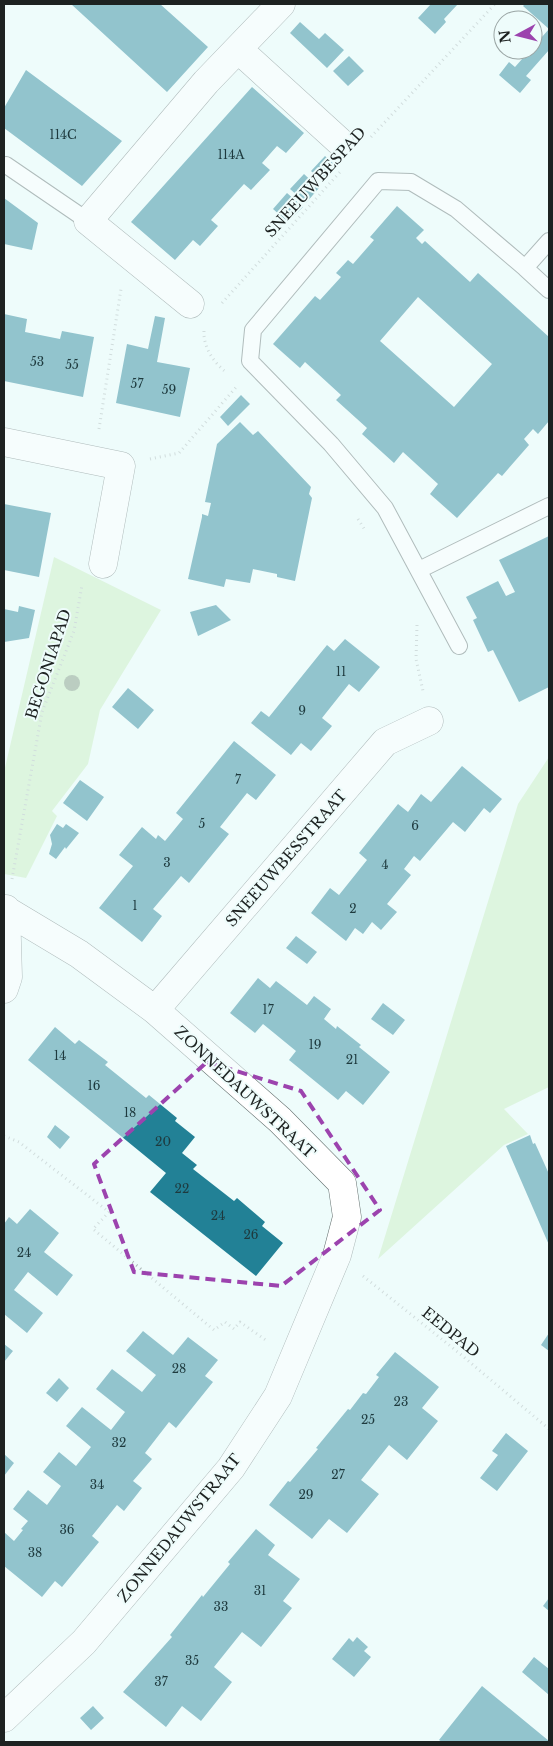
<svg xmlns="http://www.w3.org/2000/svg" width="553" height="1746" font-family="'Libre Baskerville',serif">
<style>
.green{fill:#c8edbd}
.building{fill:#228196;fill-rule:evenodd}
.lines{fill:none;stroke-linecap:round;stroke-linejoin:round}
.lane-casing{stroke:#64706f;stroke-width:18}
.street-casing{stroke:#64706f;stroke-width:29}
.path{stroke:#adb9b8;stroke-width:3;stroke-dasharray:1 4;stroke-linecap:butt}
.lane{stroke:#fff;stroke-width:16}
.street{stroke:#fff;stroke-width:28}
.tree{fill:#7c967b}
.marked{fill:none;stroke:#9c43ae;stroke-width:4;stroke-dasharray:10 6;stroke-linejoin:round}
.labels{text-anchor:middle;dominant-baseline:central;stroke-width:4;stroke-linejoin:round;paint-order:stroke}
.number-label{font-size:12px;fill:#1e3a3e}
.street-label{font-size:15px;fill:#1d2221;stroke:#eefcfb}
</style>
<rect width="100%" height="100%" fill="#eefcfb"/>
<path class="green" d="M54,557L161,610L100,710L88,764L52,811L57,816L26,878L4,874V772Z
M549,757V1087L504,1109L528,1134L504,1145L378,1259L518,804Z"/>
<path class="building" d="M71,4H160L208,47L167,92Z
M431,4H458L444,19L446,22L435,34L418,18Z
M525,4H549V50L526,76L531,80L520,93L499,75L509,62L515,67L530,50H533V47L549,29L523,6Z
M300,22L319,39L325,33L344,50L327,68L290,33Z
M349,56L364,71L348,86L333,71Z
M26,70L122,141L82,186L4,128V108Z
M252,87L304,133L286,153L277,146L262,163L270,170L251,190L244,184L211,220L218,226L200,246L193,240L175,260L131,222Z
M325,156L336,166L322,181L311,171Z
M304,174L319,188L306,203L290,189Z
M287,193L303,207L288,222L273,209Z
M4,198L38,223L32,250L4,244Z
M397,206L424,230L416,238L422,244L425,241L470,282L478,273L549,337V421L538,434L533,429L524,439L529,445L502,476L498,473L457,518L430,494L438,484L403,452L394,463L362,434L367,428L336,400L341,395L305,362L300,368L273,344L315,296L320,300L341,277L336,273L348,260L353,264L374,240L370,237ZM418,297L492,364L454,407L380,341Z
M4,314L27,319L25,332L60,339L62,331L94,337L83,397L4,381Z
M155,316L165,318L157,362L190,368L180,417L116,403L127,344L148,349Z
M241,395L250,404L228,426L220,417Z
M240,422L253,435L258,431L311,487L309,494L312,498L295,581L277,577V574L253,569L250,583L226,579L224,587L188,579L202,517V514L208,516L211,503L205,502L217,444Z
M4,504L51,513L39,577L4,570Z
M549,536V687L519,702L493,650L488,652L473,620L477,618L466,597L498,581L506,596L515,592L499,560Z
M216,605L231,620L198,636L190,612Z
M19,606L35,610L29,638L4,642V609L18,612Z
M345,639L380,667L359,692L349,684L322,718L332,726L311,751L301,743L291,755L251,723L261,711L269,717L327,645L334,651Z
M128,688L154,710L138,729L112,707Z
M234,741L276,775L256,800L247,793L220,827L229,834L189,883L181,876L153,909L162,916L142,942L99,908L133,866L119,855L142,827L156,839L158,835L165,841L183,819L176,813Z
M462,766L502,799L490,813L484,808L465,832L453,822L420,861L414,856L404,869L411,875L387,904L397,912L381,930L372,922L363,934L355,928L346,941L311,913L330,888L339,895L367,860L359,853L398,804L408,812L421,794L431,802Z
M80,780L104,797L87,821L63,803Z
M57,824L63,828L66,824L79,833L66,849L65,847L56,859L49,854L52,844L50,835Z
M296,936L317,952L307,964L286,948Z
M258,978L270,988L276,981L307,1005L314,996L331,1009L324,1019L336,1029L337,1026L361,1045L359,1047L390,1072L363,1105L346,1091L338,1100L289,1060L296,1051L263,1024L255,1033L230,1013Z
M383,1003L405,1020L393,1035L371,1019Z
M55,1027L75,1044L79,1040L108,1062L105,1065L146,1098L149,1095L177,1118L175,1121L195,1137L182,1153L197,1165L193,1169L234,1201L237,1198L265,1222L262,1226L283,1243L256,1276L150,1192L166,1173L28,1060Z
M55,1125L70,1137L60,1149L47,1137Z
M530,1135L533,1144L535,1143L549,1174V1245L506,1146Z
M30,1209L59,1233L44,1252L73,1275L57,1296L28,1272L14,1290L43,1313L27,1333L4,1314V1224L9,1217L17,1224Z
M143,1331L173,1355L188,1337L218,1360L205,1376L213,1382L176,1428L169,1422L145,1453L152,1459L133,1481L142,1488L124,1511L117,1505L92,1536L99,1542L62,1587L55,1581L42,1597L4,1566V1532L14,1541L23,1530L21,1529L28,1521L13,1509L28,1490L47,1505L61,1486L43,1472L59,1452L76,1466L91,1447L66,1426L82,1407L111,1430L125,1412L96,1389L112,1369L142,1392L156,1375L126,1351Z
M549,1333V1351L541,1345Z
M4,1344L13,1351L4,1362Z
M395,1352L439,1387L422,1408L438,1421L407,1460L389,1445L361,1480L379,1494L347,1533L329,1519L312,1539L269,1505L288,1481L290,1482L318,1449L316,1448L348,1409L350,1410L363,1393L366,1394L379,1377L376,1375Z
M59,1378L69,1388L57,1402L46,1393Z
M506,1433L528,1451L497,1491L480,1478L498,1455L492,1451Z
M4,1454L14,1463L4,1476Z
M256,1529L275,1545L268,1555L300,1579L283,1601L292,1608L261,1647L242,1632L214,1667L232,1682L201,1721L182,1706L166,1727L123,1692L172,1637L170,1635L202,1595L203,1597L230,1564L228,1562Z
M549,1598V1611L543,1606Z
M357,1637L368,1647L364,1651L371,1657L354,1677L332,1659L349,1638L353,1642Z
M534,1657L549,1669V1695L522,1672Z
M482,1686L549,1741V1742H442L439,1740Z
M93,1706L104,1718L91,1730L80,1718Z"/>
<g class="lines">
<g class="lane-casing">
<path id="lane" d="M6,165L88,221
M525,268L549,290
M419,570L549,506
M459,646L385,508L331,444L250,361L253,330L378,181L411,182L456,209L525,268L549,241"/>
</g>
<g class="street-casing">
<path id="street" d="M238,49L339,141
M190,304L88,221L206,82L281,4
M4,442L121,466L103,564
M4,909L79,954L155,1010L280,1120L342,1183L347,1217L337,1255L278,1396L231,1468L84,1642L4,1718
M4,989L8,977L6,909
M155,1010L385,742L429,721"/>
</g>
<path class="path" d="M371,137L495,4
M222,303L340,172
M204,331C203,347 214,363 227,373
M99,429L121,289
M150,459L179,453L238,385
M358,519L365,530
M417,625L416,659L423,691
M12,879L42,712L74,631L82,585
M4,1136L19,1142L109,1212L93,1229L214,1330L225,1322L234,1329L240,1322L267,1341
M363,1276L459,1353L549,1429"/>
<use href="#lane" class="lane"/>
<use href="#street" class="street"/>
</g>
<circle class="tree" cx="72" cy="683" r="8"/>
<path d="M0 0H553V1746H0ZM207,1062L301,1091L380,1210L281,1286L134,1272L94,1164Z" fill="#eefcfb" fill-opacity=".55" fill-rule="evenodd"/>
<path class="marked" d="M207,1062L301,1091L380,1210L281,1286L134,1272L94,1164Z"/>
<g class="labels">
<g class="number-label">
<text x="63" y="134">114C</text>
<text x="231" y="154">114A</text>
<text x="37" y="361">53</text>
<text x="72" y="364">55</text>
<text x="137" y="383">57</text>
<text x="169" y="389">59</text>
<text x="341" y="671">11</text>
<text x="302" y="710">9</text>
<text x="238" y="779">7</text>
<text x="202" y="823">5</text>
<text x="415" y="825">6</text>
<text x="167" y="862">3</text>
<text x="385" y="864">4</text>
<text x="135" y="905">1</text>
<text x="353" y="908">2</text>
<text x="268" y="1009">17</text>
<text x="315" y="1044">19</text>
<text x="60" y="1055">14</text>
<text x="352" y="1059">21</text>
<text x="94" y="1085">16</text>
<text x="130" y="1112">18</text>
<text x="163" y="1141">20</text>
<text x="182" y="1188">22</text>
<text x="218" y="1215">24</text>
<text x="251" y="1234">26</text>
<text x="24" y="1252">24</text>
<text x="179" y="1368">28</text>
<text x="401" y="1401">23</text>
<text x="368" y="1419">25</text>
<text x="119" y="1442">32</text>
<text x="338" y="1474">27</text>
<text x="97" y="1484">34</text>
<text x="306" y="1494">29</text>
<text x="67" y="1529">36</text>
<text x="35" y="1552">38</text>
<text x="260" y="1590">31</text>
<text x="221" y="1606">33</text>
<text x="192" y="1660">35</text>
<text x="161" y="1681">37</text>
</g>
<g class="street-label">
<text transform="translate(315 182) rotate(-48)">SNEEUWBESPAD</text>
<text transform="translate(48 664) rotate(-72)">BEGONIAPAD</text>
<text transform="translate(286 858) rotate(-49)">SNEEUWBESSTRAAT</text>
<text transform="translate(245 1092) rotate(43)">ZONNEDAUWSTRAAT</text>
<text transform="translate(451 1332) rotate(39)">EEDPAD</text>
<text transform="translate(179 1528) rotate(-51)">ZONNEDAUWSTRAAT</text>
</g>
</g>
<rect width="553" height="1746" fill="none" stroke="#1d2221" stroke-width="10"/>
<g transform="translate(518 35) rotate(263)"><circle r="24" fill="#eefcfb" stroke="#9aa5a4"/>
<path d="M0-4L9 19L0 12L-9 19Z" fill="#9c43ae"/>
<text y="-8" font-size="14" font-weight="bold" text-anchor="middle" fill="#1d2221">N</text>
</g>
</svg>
